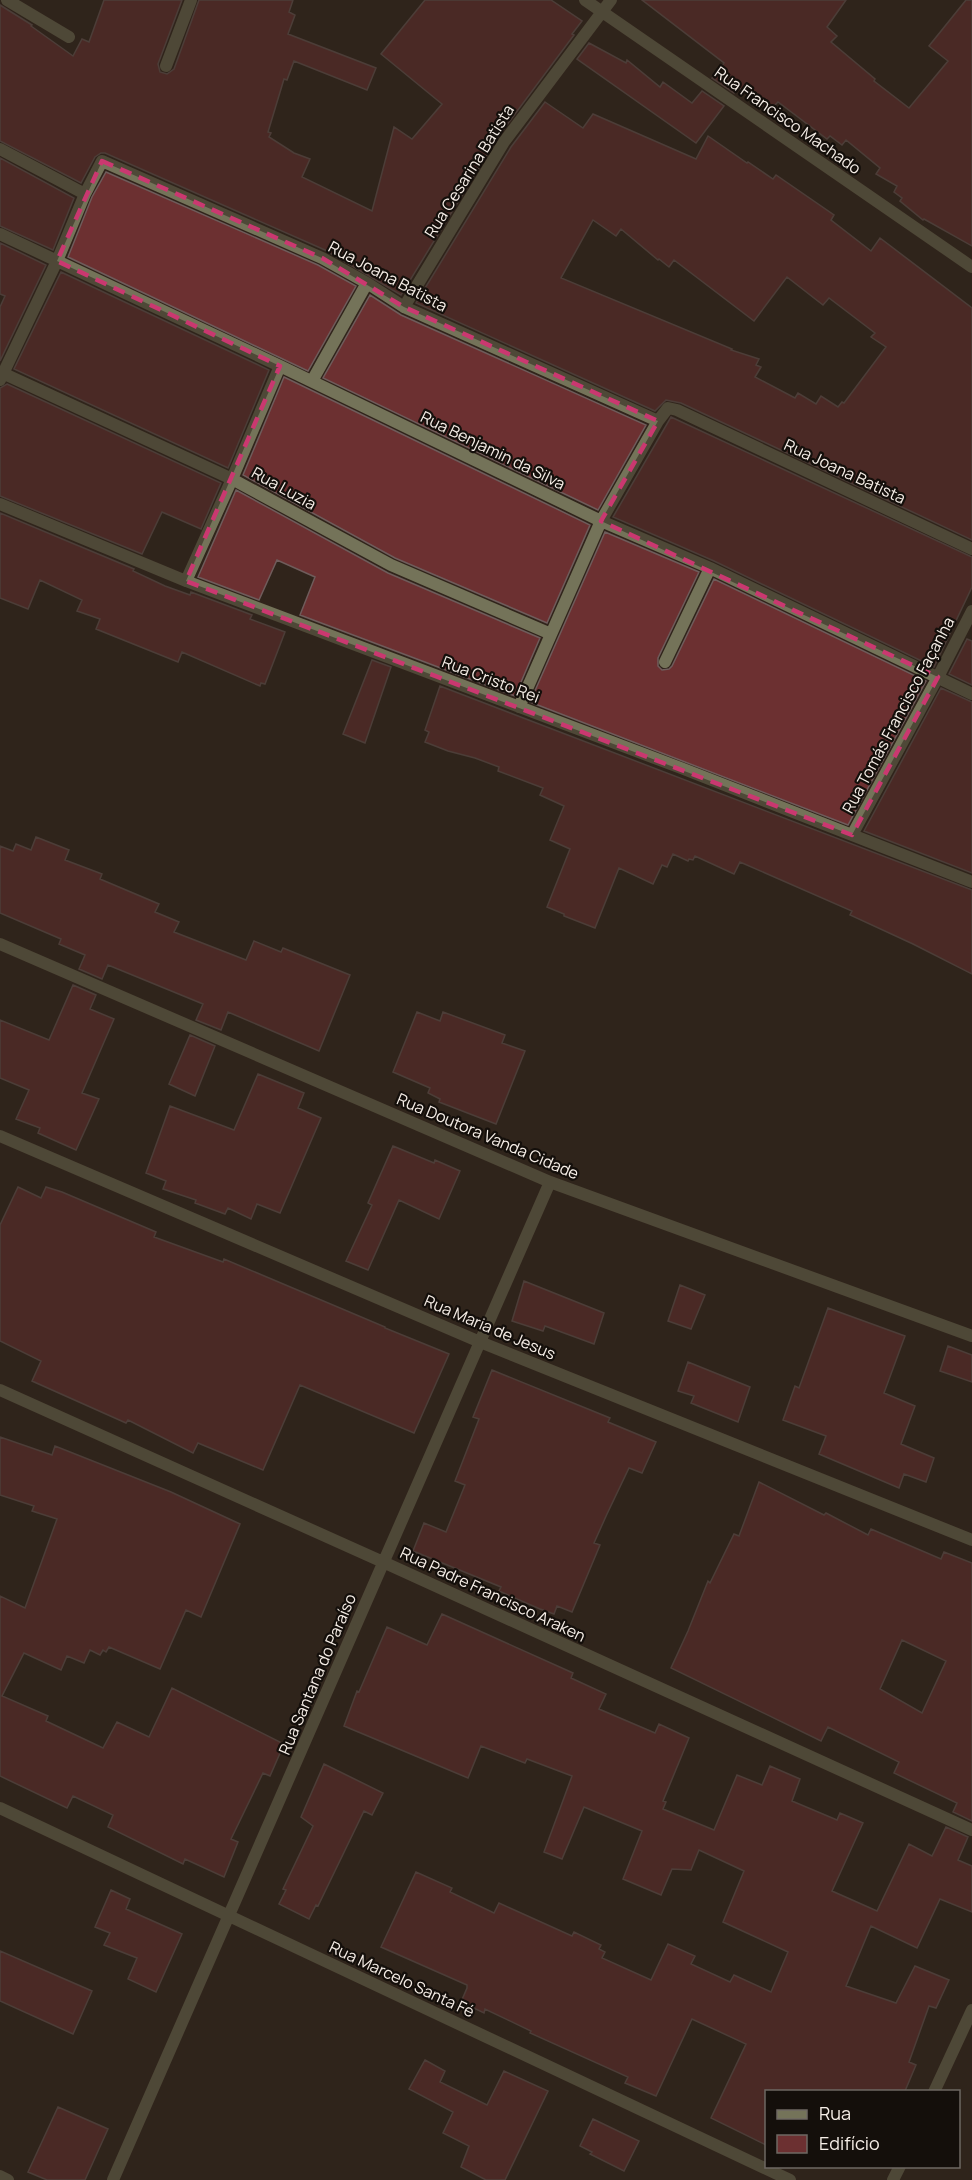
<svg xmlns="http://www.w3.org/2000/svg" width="972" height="2180" font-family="Manrope,sans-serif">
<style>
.building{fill:#6c3031;stroke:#6f5c5b;stroke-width:1.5;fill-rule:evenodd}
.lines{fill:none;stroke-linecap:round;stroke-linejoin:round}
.minor{stroke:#747359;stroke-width:12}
.marked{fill:none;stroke:#ca3870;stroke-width:4.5;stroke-dasharray:12 8;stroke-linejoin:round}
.labels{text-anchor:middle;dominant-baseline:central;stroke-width:4.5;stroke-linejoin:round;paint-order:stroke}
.street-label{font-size:16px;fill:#f6eee7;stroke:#140f0b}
</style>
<rect width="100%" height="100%" fill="#30241b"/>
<path class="building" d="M104,0H182L158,64L160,72L167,74L174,69L199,0H293L289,12L295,15L288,34L376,68L367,90L294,61L287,80L284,79L268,132L271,133L269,137L294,153L310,159L302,177L372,211L394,127L412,139L442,104L381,54L425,0H551L582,21L572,34L574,35L497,138L401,295L325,250L105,153H101L95,157L81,183L0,141V5L32,25L31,26L73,56L82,39L89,42Z
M642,0H846L827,27L837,36L831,42L875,79L874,81L909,108L948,61L929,46L966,0H972V246L924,219L923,220L900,201L902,198L894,192L897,186L876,174L880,168L846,140L842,145L830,136L827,139L778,102L769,111L738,87L734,93L712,78L724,63Z
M589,43L626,63L627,60L660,87L663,82L692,103L702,91L724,106L696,143L577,59Z
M545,102L583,128L593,114L696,159L708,136L747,163L748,162L773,179L776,175L834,215L831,220L871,251L880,238L972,308V540L681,403L666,400L655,411L416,303L511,147ZM593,220L616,236L621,229L658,260L659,259L669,267L674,260L754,321L787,277L823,305L829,298L875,333L871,337L886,347L844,403L842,402L838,407L821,396L816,404L798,393L795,398L755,377L761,367L756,365L759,359L731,350L732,349L561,278Z
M0,158L74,198L53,250L0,226Z
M106,172L318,265L356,286L308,371L68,257L92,197Z
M0,243L46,265L0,361V307L5,296L0,294Z
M61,272L269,370L228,468L14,369Z
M370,295L401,315L646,425L598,510L323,378Z
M284,377L590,525L547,623L395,558L243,475Z
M7,384L221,483L201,529L162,512L142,554L0,496V388Z
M671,417L972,557V587L934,667L714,561L613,517Z
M236,490L388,573L540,638L515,696L300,615L315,577L277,560L259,600L198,577Z
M0,513L134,569L133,571L165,586L190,595L191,592L252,615L250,619L285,632L265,684L261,683L260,686L182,652L178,662L96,629L100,619L77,611L82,600L40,580L28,609L0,598Z
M605,532L699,572L658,658V666L662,670L669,669L672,666L714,579L926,681L848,825L530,702Z
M967,639L972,641V685L949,674Z
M372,660L391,667L365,743L343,734Z
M440,686L972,890V974L913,944L850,915L852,911L740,862L734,874L695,856L693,860L689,859L688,861L673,854L667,867L662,865L653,884L619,868L595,928L564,916V914L547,907L570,849L550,840L564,806L540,795L543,788L498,771L499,767L475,758L448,751L425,742L429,732L425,730Z
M941,688L972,702V873L864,831Z
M36,837L69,850L65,860L102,874L100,879L159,904L155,912L179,922L174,932L246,960L254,941L281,952L283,948L350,975L319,1051L228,1012L221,1030L196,1020L203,1004L108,965L102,979L79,969L85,955L59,944L61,939L0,913V846L13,851L16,844L31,850Z
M73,985L96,995L90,1009L114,1019L82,1093L99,1099L76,1150L38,1133L40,1128L16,1119L29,1090L0,1078V1020L49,1040Z
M417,1012L440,1021L443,1012L505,1035L502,1043L525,1051L496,1124L439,1102L440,1099L428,1093L430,1088L393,1072Z
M190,1035L215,1046L195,1096L169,1084Z
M258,1074L304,1093L298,1108L321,1118L280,1213L257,1204L251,1219L228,1208L225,1214L195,1203L196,1200L163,1189L166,1181L146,1173L170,1106L234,1130Z
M393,1146L434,1163L435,1160L460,1171L439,1219L399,1200L368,1270L346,1261L372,1205L368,1203Z
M18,1187L41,1198L46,1187L62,1192L156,1232L154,1237L223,1262L224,1259L385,1327V1328L449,1354L414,1433L300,1385L263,1470L198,1443L193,1453L128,1420L126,1423L32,1381L41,1361L0,1341V1225Z
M524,1281L604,1313L594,1344L545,1326L543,1331L512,1321Z
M680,1285L705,1295L691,1329L668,1321Z
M828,1308L905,1336L884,1393L915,1406L901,1444L934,1458L926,1482L904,1474L899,1488L819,1454L826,1436L783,1420L795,1386L799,1388Z
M948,1346L972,1355V1382L940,1371Z
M688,1362L750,1387L738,1422L691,1403L694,1396L678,1391Z
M492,1370L610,1418L608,1422L656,1442L642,1473L629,1468L607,1514L594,1543L600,1545L572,1612L557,1606L554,1614L540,1609L499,1591L501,1587L413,1551L424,1523L446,1532L465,1485L455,1481L479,1419L473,1417Z
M0,1437L52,1455L55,1446L171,1492L240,1524L201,1617L186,1610L160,1669L109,1647L106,1652L103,1650L100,1655L90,1650L84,1663L67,1656L61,1670L24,1653L2,1696L48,1716L46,1721L103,1748L117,1722L149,1737L172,1688L284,1744L270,1776L263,1773L231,1839L238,1842L224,1877L185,1859L183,1864L108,1827L113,1815L73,1796L67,1808L0,1776V1596L25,1608L57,1519L32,1511L34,1506L0,1495Z
M759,1482L824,1515L826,1513L868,1535L871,1529L941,1559L944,1552L972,1563V1821L953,1812L957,1803L894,1773L899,1762L828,1727L821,1741L671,1668L688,1631L708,1581L710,1583L734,1534L739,1536ZM902,1640L946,1661L922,1713L880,1689Z
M442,1614L573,1673L571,1678L606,1694L599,1709L655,1733L659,1724L689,1738L663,1801L666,1802L663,1809L714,1830L737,1775L762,1785L770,1766L800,1779L792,1801L837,1820L840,1813L863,1823L832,1891L877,1911L909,1844L932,1856L946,1827L968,1837L958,1860L972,1866V1912L940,1899L917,1948L871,1926L846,1986L896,2003L915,1966L949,1980L936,2008L929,2006L909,2062L916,2065L905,2091H766V2145L711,2118L746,2044L692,2019L656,2096L625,2083L628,2077L530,2033L531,2031L485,2009L484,2013L461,2002L467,1988V1985L381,1947L416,1872L452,1888L450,1892L494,1913L499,1903L572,1936L574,1932L601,1945L599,1949L605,1952L602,1958L651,1980L668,1944L695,1956L691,1964L730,1982L734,1975L771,1992L788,1952L723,1922L744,1871L699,1850L691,1870L672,1869L661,1895L623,1879L642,1831L584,1807L562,1859L544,1852L572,1776L527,1759L525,1763L481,1746L468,1778L344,1726L357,1691L359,1692L387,1627L427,1645Z
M324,1764L383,1793L372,1815L364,1811L318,1906L316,1905L309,1919L279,1904L286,1890L283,1889L313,1826L301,1817Z
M111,1890L130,1899L126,1909L182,1934L156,1992L128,1979L137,1958L104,1945L110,1933L95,1927Z
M0,1951L92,1991L73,2034L0,2001Z
M425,2060L445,2071L440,2082L487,2105L504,2071L548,2091L505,2180H486L461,2167L469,2146L443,2133L453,2112L409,2089Z
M58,2107L108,2129L85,2180H47L28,2172Z
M593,2119L639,2141L624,2171L590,2154L592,2152L580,2146Z"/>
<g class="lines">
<path class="minor" d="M7,0L69,37
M585,0L972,267
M166,66L191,0
M0,149L85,194
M0,234L280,366L601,521L710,568L972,694
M404,307L504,142L611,0
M0,372L232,479L391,565L551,634
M0,380L57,261L85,194L102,161L322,258L367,283L404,307L658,421
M312,381L367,283
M0,504L186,581L681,768L972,882
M186,581L232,479L280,366
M665,662L710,568
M519,707L601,521L658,421L668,408L677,410L972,549
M852,835L938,677L972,611
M0,944L550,1182L972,1336
M0,1136L480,1342L972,1540
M0,1390L383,1562L972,1830
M0,1808L790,2180
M934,2092L972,2010
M0,2176L8,2180
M113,2180L550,1182
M893,2180L900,2166"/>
</g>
<path d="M0 0H972V2180H0ZM102,161L322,258L404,307L658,421L601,521L938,677L852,835L186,581L280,366L57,261Z" fill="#30241b" fill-opacity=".55" fill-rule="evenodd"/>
<path class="marked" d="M102,161L322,258L404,307L658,421L601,521L938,677L852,835L186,581L280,366L57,261Z"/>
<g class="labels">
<g class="street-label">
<text transform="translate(788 120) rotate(35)">Rua Francisco Machado</text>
<text transform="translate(469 171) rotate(-58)">Rua Cesarina Batista</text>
<text transform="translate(388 276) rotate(28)">Rua Joana Batista</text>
<text transform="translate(493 450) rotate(26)">Rua Benjamin da Silva</text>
<text transform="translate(845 471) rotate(25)">Rua Joana Batista</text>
<text transform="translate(284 488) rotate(29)">Rua Luzia</text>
<text transform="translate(491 679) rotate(21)">Rua Cristo Rei</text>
<text transform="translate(898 715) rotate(-62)">Rua Tomás Francisco Façanha</text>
<text transform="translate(488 1136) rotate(23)">Rua Doutora Vanda Cidade</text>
<text transform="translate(490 1327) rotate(23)">Rua Maria de Jesus</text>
<text transform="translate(493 1594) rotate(25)">Rua Padre Francisco Araken</text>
<text transform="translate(317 1674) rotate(-67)">Rua Santana do Paraíso</text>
<text transform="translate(402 1979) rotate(25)">Rua Marcelo Santa Fé</text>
</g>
</g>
<rect x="765" y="2090" width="195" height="78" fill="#140f0b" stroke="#6e6863" stroke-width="1.5"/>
<rect x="777" y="2110" width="30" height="9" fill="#747359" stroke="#6e6863" stroke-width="1.5"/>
<text x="819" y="2120" font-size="18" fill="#f6eee7">Rua</text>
<rect x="777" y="2135" width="30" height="18" fill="#6c3031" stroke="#6e6863" stroke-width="1.5"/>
<text x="819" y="2150" font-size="18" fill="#f6eee7">Edifício</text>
</svg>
